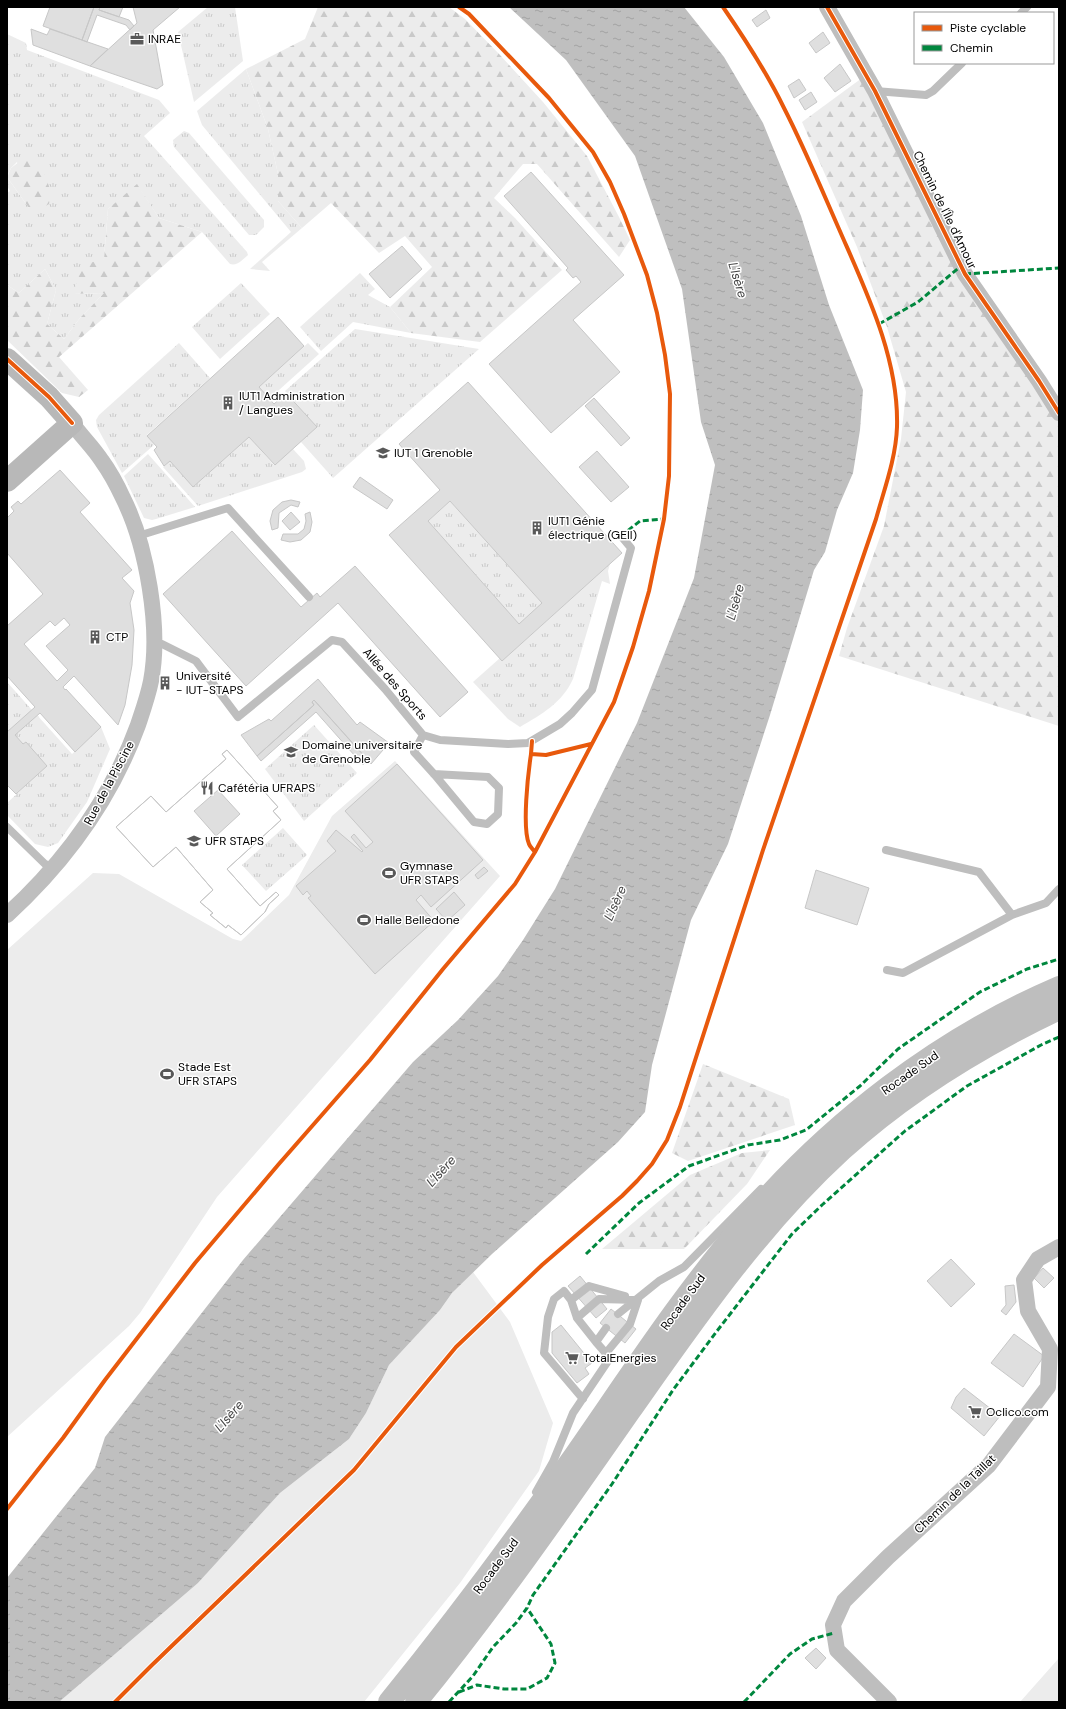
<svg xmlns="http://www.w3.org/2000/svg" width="1066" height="1709" font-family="'DM Sans',sans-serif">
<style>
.grass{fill:url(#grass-tufts)}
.forest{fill:url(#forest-firs)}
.green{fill:#ececec}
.water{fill:url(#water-ripples)}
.building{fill:#dfdfdf;stroke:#c7c7c7;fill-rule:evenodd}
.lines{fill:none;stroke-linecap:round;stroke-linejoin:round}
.lane{stroke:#bebebe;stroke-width:8}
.street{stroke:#bebebe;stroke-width:16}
.secondary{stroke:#b8b8b8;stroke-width:22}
.highway{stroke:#bebebe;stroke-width:22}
.quiet{stroke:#00873e;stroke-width:3;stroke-dasharray:6 3;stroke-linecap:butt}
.cycleway-casing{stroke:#fff;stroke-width:6}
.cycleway{stroke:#e8590c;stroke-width:4}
.labels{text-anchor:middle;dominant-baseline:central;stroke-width:3;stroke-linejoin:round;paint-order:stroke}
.poi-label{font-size:12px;fill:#000;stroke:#fff;text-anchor:start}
.street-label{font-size:12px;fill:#000;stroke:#fff}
.water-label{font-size:13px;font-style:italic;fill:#444;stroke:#fff}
</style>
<defs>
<pattern id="grass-tufts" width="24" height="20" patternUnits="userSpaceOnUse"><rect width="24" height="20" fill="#ececec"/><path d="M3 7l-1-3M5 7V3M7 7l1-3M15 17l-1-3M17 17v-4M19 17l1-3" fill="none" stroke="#c9c9c9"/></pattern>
<pattern id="forest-firs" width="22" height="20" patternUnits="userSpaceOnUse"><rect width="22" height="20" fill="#ececec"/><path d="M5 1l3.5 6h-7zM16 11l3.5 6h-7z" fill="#c9c9c9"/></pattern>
<pattern id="water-ripples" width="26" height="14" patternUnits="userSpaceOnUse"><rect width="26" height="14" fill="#bfbfbf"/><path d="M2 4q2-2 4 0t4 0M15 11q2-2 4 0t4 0" fill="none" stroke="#a2a2a2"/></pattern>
</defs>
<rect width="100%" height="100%" fill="#fff"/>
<path class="grass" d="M208,7H235L243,61L194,102L178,32Z
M7,34L26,43L27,50L159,100L170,113L144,136L247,252L248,255C242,260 238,266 230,264L202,232L159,218L137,185L108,209L104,259L74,294L104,293L80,318L64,339L47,324L56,290L45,269L19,293L7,285V193L10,191L7,186V177L29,208L17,162L11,168L7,176Z
M246,69L268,129L278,174V201L302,228L262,262L270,271L250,269L291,232L202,125L197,111Z
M184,131L189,133L264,220V227L256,235H249L174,147L173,140Z
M360,273L375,289L368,295L390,307L411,333L353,322L321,351L300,327Z
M241,283L270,314L220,359L192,327Z
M355,329L479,349L333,478L301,442L317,427L285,391Z
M179,343L210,378L147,435L154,445L122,473L97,427L96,420L99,415Z
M308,343L319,354L269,399L259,387Z
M249,437L274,465L293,449L304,461L306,469L302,472L198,506L163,467L170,461L193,487Z
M148,454L195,507L156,519L152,520L144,518L124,476Z
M450,501L542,603L519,624L428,521Z
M610,564L608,571L610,584L602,581L573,679C562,703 542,714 520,727L508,719L473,682L500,658L503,660Z
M7,682L32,710L7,732Z
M37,715L72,754L101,727L110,749L87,802L58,843L48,847L35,844L7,815V803L47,766L26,742L23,744L15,735Z
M314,725L357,773L304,821L265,769Z
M283,828L307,855L266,891L242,865Z"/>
<path class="forest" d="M318,7H449L465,19L500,55L543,102L587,156L619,217L630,240L619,257L537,164H523L494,198L515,218L562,270L480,342L411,333L390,307L432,267L405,236L379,253L331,203L302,228L278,201V174L268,129L246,69L305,39Z
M862,78L942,226L1059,413V726L839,656L847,628L884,526L901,439L906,392L887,327L857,247L802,122Z
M28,155L41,164L51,192L49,204L35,212L29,208L7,177L11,168Z
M137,184L159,218L202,232L59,357L88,390L79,397L62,393L7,340V285L19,293L45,269L56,290L47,324L64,339L80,318L104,293L73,294L82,265L104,259L108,209Z
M703,1064L789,1099L795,1125L688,1161L672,1153Z
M770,1150L747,1184L684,1249H602L690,1175L742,1153Z"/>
<path class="green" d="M395,761L500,876L217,1197L140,1313L129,1326L7,1437V950L93,873L119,874L233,939L241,941L289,895L332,816Z
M473,1272L510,1322L553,1423L539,1471L460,1583L364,1702H59L198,1583L280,1493L349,1439L366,1413L389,1365L440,1310L452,1293Z
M1059,1658V1702H1020Z"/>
<path class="water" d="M509,7H684L724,57L763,123L801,216L829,305L863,390L860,430L853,473L837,510L825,552L814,570L770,715L728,844L691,920L652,1065L645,1112L618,1142L492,1254L452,1293L440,1310L389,1365L366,1413L349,1439L280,1493L198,1583L59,1702H7V1578L95,1468L105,1437L243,1260L413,1062L458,1020L498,976L523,940L555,889L637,723L694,578L715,465L701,422L682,289L635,156L566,60Z"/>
<path class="building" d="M50,7H94L82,40L43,26Z
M94,7H100L99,10L129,20L134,26L130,30L126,25L97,15L87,42L82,40Z
M100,7H123L119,17L99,10Z
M133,7H180L153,30L163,85L157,89L90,66L137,23Z
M766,10L770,18L757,27L752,20Z
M31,29L47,35L50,29L108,49L90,66L33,45Z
M823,32L830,43L816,53L809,43Z
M840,64L851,81L835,92L824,78Z
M799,79L806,90L794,98L788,86Z
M811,92L817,102L805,110L799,100Z
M531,172L624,275L573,320L620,372L551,433L489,364L581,282L576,276L573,278L566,270L568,268L504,196Z
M402,246L422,269L390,298L369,274Z
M278,317L304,346L259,387L274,404L286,393L317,427L275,465L249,437L193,487L170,461L164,466L154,450L157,447L147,436Z
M468,382L622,553L502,661L389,535L440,490L399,444ZM450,501L542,603L519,624L428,521Z
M594,398L630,438L621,446L585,406Z
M597,451L629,487L611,502L579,467Z
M60,470L90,503L80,512L132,570L122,578L134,591L130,603L134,630L132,665L125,705L118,725L74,676L63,687L65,690L66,689L101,727L75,752L40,713L15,735L23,744L26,742L47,766L16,794L7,785V732L35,707L7,676V626L43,594L7,553V518L14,511L11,507L18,501L21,504ZM64,618L70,625L46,646L68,670L57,681L24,644L50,621L55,626Z
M360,477L393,500L387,509L353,487Z
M291,500L300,502L298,507L291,505L279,513L278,528L272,530L270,521L273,510L282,502Z
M291,512L300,522L290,530L282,521Z
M310,512L312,522L310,532L301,540L290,542L281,540L283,534H298L304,529L306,521L305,514Z
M232,531L301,607L317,593L320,597L355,566L468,692L440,717L338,603L246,686L163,594Z
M164,677L168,678L165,689L161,687Z
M318,679L357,725L360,722L389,743L371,764L314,700L312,702L314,705L257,756L241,735L269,719L271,721Z
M314,700L368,760L363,765L316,712L261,761L257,756L314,705L312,702Z
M227,750L278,807L273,811L281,820L227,869L260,906L276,892L279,895L269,904L265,912L241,935L228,925L226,928L210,915L213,913L200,902L213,890L176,847L153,867L116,827L151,796L166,812L226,759L222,754ZM218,790L240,814L216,836L194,811Z
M227,750L278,807L273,811L281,820L227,869L260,906L276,892L279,895L269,904L265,912L241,935L228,925L226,928L210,915L213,913L200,902L213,890L176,847L153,867L116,827L151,796L166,812L226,759L222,754Z
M397,764L483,860L431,907L421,895L416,900L434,921L375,974L308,898L311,896L307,891L303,895L296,886L336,851L327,841L336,830L362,852L363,851L351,837L354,834L366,848L373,842L345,811Z
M484,867L488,871L478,879L475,875Z
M816,870L869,888L857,925L805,908Z
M454,892L465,905L447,921L436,909Z
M951,1259L975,1284L951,1307L927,1281Z
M1043,1268L1054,1278L1044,1288L1034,1278Z
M580,1276L607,1309L596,1318L568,1286Z
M1014,1285L1016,1302L1006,1315L1001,1311L1006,1305L1005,1286Z
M611,1309L636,1329L625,1343L600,1323Z
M561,1325L592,1363L585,1368L589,1374L577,1383L552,1353V1332Z
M1014,1334L1044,1356L1023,1387L991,1363Z
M964,1388L1000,1416L984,1436L951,1408L956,1397Z
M816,1648L826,1658L816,1669L805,1658Z"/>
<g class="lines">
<path class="lane" d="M1021,13L1027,7
M875,91L926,95L933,91L962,63
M138,536L228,508L309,597
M154,643L162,644L196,661L238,717L332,640L342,642L385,689L423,735L440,740L508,744L528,743L560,724L572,713L592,690L631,548L621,536
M423,735L414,752L434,774L474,822L487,824L498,814L499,788L488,777L434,774
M7,827L45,864L54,868
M886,850L979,872L1012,915L1046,903L1059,889
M887,970L903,973L1012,915
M571,1300L589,1286L625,1296
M618,1314L659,1281L684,1267L761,1189
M577,1318L571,1300L564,1291L554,1299L548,1317L544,1353L583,1399
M596,1342L577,1318L599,1299L638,1300
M606,1353L630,1324L638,1300
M536,1492L553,1462L573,1413L610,1358L596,1342L606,1328"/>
<path class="street" d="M827,7L875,91L965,274L1039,381L1059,413
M7,915C65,862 111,799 138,725C143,710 148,696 151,681C161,628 147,546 123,498C117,485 110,472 102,461C93,447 81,436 72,423
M889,1702L837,1650L833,1625L844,1601L888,1557L989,1465L1048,1387L1050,1349L1028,1311L1024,1280L1038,1259L1059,1247"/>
<path class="secondary" d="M7,359L49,397L72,423L7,481"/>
<path class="highway" d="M389,1702C454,1622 516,1539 575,1455C630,1376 683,1294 746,1221C831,1122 938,1039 1059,987
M416,1702C492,1609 561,1510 630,1411C695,1319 758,1227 842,1150C906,1092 981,1046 1059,1009"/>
<path class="quiet" d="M965,274L1059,268
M879,324L918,302L961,266
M621,536L640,521L664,519
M586,1254L639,1203L689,1166L748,1145L780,1140L806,1130L860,1086L898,1049L980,992L1027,969L1059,959
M459,1692L477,1685L504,1689H527L547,1678L555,1663L551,1644L527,1608
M449,1702L473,1676L493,1647L516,1623L527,1608L533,1595L612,1484L673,1390L717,1331L792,1234L822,1205L905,1131L967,1086L1041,1045L1059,1037
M744,1702L790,1654L812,1639L834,1633"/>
<g class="cycleway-casing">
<path id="cycleway" d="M827,7L875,91L965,274L1039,381L1059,413
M7,359L49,397L72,423
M532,741L531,754L546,755L591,744
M531,754C528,774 522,827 529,844C530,847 533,849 535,852
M7,1509L63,1438L105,1380L195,1263L278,1165L370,1060L443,969L515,884L535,852L614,702L633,647L649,591L664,519L669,476L670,394L665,355L657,313L647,275L624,214L610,182L593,152L549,98L469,14L459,7
M115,1702L151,1666L354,1470L456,1347L542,1265L622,1196L637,1181L652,1164L667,1140L680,1107L763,850L876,519C884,490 896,458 897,427C899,358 866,291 839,229C821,188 804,147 784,108C767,73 745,39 723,7"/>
</g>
<use href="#cycleway" class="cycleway"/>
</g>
<defs>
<g id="office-bare" transform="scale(1.08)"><path d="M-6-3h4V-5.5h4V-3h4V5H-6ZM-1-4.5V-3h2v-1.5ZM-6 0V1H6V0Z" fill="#595959" stroke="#fff" stroke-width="2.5" paint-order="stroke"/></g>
<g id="building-bare" transform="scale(1.08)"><path d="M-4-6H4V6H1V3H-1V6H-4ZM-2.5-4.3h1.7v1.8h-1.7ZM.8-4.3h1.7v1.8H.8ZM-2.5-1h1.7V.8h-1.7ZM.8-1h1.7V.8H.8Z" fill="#595959" stroke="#fff" stroke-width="2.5" paint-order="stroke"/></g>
<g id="university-bare" transform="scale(1.08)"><path d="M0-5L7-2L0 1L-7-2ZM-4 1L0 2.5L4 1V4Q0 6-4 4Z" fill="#595959" stroke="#fff" stroke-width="2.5" paint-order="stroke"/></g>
<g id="restaurant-bare" transform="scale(1.08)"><path d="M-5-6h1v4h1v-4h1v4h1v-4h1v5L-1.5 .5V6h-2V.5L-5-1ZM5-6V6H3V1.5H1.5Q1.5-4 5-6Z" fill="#595959" stroke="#fff" stroke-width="2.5" paint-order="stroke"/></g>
<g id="stadium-bare" transform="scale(1.08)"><path d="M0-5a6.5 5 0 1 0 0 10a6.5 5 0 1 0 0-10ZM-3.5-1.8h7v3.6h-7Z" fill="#595959" stroke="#fff" stroke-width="2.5" paint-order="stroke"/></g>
<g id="supermarket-bare" transform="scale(1.08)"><path d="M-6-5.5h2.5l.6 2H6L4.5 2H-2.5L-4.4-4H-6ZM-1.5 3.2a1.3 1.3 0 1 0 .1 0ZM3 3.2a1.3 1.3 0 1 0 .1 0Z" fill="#595959" stroke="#fff" stroke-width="2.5" paint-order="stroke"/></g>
</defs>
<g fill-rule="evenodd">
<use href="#office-bare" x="137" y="39"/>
<use href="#building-bare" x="228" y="403"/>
<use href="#university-bare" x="383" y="453"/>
<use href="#building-bare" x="537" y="528"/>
<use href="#building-bare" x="95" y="637"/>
<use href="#building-bare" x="165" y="683"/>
<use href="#university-bare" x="291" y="752"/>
<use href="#restaurant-bare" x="207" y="788"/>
<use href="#university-bare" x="194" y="841"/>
<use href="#stadium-bare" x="389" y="873"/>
<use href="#stadium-bare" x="364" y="920"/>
<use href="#stadium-bare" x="167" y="1074"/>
<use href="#supermarket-bare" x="572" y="1358"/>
<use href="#supermarket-bare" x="975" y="1412"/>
</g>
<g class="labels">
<g class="poi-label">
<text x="148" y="39">INRAE</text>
<text x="239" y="396">IUT1 Administration<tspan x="239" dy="14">/ Langues</tspan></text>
<text x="394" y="453">IUT 1 Grenoble</text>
<text x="548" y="521">IUT1 Génie<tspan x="548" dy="14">électrique (GEII)</tspan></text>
<text x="106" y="637">CTP</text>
<text x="176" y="676">Université<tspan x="176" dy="14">- IUT-STAPS</tspan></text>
<text x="302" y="745">Domaine universitaire<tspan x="302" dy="14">de Grenoble</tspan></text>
<text x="218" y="788">Cafétéria UFRAPS</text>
<text x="205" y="841">UFR STAPS</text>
<text x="400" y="866">Gymnase<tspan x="400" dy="14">UFR STAPS</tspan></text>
<text x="375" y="920">Halle Belledone</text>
<text x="178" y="1067">Stade Est<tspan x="178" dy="14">UFR STAPS</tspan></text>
<text x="583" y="1358">TotalEnergies</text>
<text x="986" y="1412">Oclico.com</text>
</g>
<g class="street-label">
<text transform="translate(945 210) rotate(64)">Chemin de l'Île d'Amour</text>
<text transform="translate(395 684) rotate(49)">Allée des Sports</text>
<text transform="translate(109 783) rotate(-62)">Rue de la Piscine</text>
<text transform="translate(910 1073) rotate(-35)">Rocade Sud</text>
<text transform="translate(683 1302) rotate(-54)">Rocade Sud</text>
<text transform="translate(955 1494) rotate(-44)">Chemin de la Taillat</text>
<text transform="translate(496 1566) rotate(-53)">Rocade Sud</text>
</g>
<g class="water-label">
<text transform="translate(738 280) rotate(73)">L'Isère</text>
<text transform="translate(735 602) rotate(-75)">L'Isère</text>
<text transform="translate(615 903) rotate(-66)">L'Isère</text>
<text transform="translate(441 1171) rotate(-48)">L'Isère</text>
<text transform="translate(229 1416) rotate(-49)">L'Isère</text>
</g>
</g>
<rect width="1066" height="1709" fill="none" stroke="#000000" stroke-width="16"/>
<rect x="914" y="12" width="140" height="52" fill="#ffffff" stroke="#999999"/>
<rect x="922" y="25" width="20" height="6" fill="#e8590c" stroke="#999999"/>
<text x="950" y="32" font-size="12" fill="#000000">Piste cyclable</text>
<rect x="922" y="45" width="20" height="6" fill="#00873e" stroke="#999999"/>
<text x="950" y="52" font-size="12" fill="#000000">Chemin</text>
</svg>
